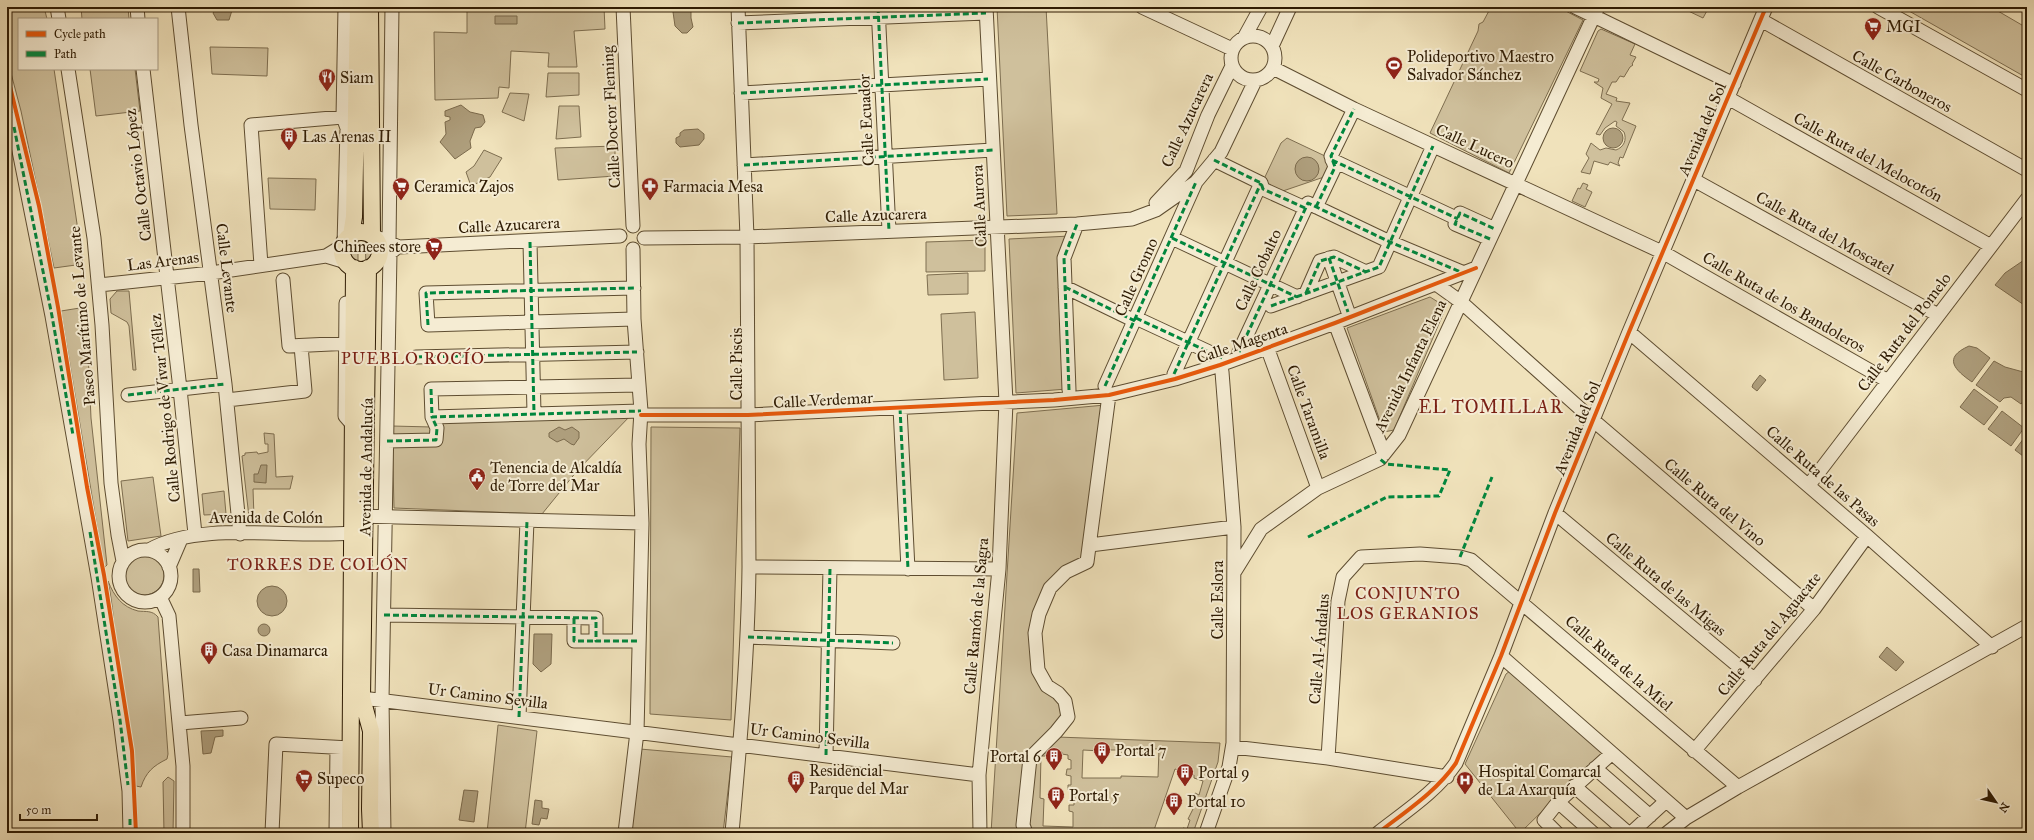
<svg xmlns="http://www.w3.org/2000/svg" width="2034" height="840" font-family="'IM FELL Great Primer',serif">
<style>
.green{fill:#cfc09c;stroke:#7e6e50;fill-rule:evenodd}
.water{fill:#ae9e7c;stroke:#7b6a4c}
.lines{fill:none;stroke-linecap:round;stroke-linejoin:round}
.minor-casing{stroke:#5e4d31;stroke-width:15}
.major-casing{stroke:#2e1b03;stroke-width:18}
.minor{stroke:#f5ecd3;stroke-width:13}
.major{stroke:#f0e2bb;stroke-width:16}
.quiet{stroke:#00873e;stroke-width:3;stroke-dasharray:6 3;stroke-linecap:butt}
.cycleway-casing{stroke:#f5ecd3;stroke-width:6}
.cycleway{stroke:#e8590c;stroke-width:4}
.labels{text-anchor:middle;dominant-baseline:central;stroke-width:4;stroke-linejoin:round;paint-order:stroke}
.poi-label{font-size:16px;fill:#2e1b03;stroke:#f5ecd3;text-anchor:start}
.street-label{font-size:16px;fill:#2e1b03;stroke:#f5ecd3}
.neighbourhood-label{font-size:17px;letter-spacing:1px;fill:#7a1f14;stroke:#f5ecd3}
.quarter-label{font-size:18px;letter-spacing:1px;fill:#7a1f14;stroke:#f5ecd3}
</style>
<rect width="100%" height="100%" fill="#f0e2bb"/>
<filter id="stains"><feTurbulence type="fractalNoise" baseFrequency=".005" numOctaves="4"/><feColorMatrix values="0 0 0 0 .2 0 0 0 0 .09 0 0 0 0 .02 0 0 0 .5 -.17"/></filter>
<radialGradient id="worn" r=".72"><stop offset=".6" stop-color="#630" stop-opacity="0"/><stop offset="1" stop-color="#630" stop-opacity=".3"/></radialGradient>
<path class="green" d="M7,7H44L47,19H19V69H54L83,264L54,268L21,111L7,58Z
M81,7H128L129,19H82Z
M467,7H604L605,29L574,31L577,67H548L549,53L511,51L509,88L499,87L498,98L435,100L434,32L467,33Z
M997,7H1046L1057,214L1007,216Z
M1491,7H1558L1583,20L1509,173L1430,133L1478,31L1479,24L1483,22Z
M1680,7H1709L1703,18Z
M1902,7H1991L2027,28V78Z
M1601,29L1635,44L1630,55L1636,57L1632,64L1633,65L1630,67L1624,77L1620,76L1616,82H1612L1606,94L1617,98L1616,101L1630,103L1622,120L1636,126L1623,158L1620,157L1618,163L1620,166L1610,162L1608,165L1594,161L1590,174L1581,172L1589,158L1586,154L1591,143L1600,150L1606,148L1616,150C1624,147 1627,140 1624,132L1616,126L1617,122L1615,121L1605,128L1600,135L1596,134L1612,104L1601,98L1603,88L1594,82H1598L1599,79L1580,71L1598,31Z
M210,47L268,48L267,76L212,74Z
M90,69H135L140,111L96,116Z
M548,73H579V95L546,97Z
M510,93L529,94L524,121L502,112Z
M559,106H579L581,137L556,139Z
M1287,138L1325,156L1330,168L1327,176L1277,193L1267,189L1264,179L1281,143Z
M615,146V176L558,180L555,148Z
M484,150L502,158L490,177L471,186L466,172L474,166Z
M268,178L316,179L315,210L270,209Z
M1583,183L1588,185L1586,189L1592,192L1585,207L1572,201L1578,188L1580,189Z
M1070,236L1067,389L1016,393L1009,239Z
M358,237V265C344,260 347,243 358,237Z
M365,237L371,240C378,252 376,257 366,266Z
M985,240V271L926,272V242Z
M968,273V294L928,295L927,275Z
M117,291H129L136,370H133L129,326L127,322L111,313L110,299Z
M1430,297L1446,307L1394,430L1384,432L1347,328Z
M86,307L91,418L107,565L104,568L61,311Z
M975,312L978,378L944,380L941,314Z
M1105,405L1086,551L1080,560L1045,589L1035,671L1057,699L1064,715L1024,759L1020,833H991L1017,413Z
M632,414L577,471L542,514L394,508L392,426L432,427L435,419Z
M651,427L740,428L731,720L650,714Z
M264,433L274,434L276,477L293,476L290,489H253L254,517H249L242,456L245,455V453L257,452L258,454L268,452V444H265Z
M153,477L161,536L128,541L121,481Z
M224,491L226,514L204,515L202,494Z
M124 575a20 20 0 1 1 40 0a20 20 0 1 1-40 0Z
M108,581C114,596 122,607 138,611C146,612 152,610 158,617L168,754L167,759C153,766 146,772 141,787L136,786C133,741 124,697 117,652C114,628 113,605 108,581Z
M1510,671L1606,755L1571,783L1520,833L1465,764L1506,674Z
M498,725L537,731L525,833H487Z
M1057,737L1220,743L1218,762L1193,833H1181L1183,828L1187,829L1190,820L1188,819L1197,801L1193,800L1195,793L1199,795L1203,781L1194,778V775L1175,769L1153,833H1029L1026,827L1034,760ZM1127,748H1137V753H1142L1143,749H1159L1158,777L1121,776V778H1082L1083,750L1101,751V755H1107V750H1117V753H1121V750H1127ZM1045,751L1062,752V754L1068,755V759L1071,760V769H1067L1066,775L1071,776V785H1068V790H1072V795H1074V805H1069V811L1073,812V827L1043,826L1044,799L1040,798L1041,756H1046Z
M640,749L732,757L723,833H630Z
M168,777L174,781L173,833H164L163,782Z"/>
<path class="water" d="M219,7H233L229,20H217L213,13L215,10H219Z
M676,7H689L691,9V18L693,27L687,33H682L675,26L673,12Z
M495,16H517V24H495Z
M461,105L470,112L483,115L485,122L481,127L475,128L470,141L471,148L455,159L440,142L446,134L445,122L450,120V117L445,116V111Z
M1603 138a10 10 0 1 1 20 0a10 10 0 1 1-20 0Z
M698,129L704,134V139L699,145L680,147L676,143V138L680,136V133L684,130Z
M1295 169a12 12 0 1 1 24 0a12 12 0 1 1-24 0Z
M2027,258V307L1995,285L2005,273Z
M1969,346L1977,348L1990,358L1972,382C1955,370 1942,358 1969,346Z
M1994,361L2005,367L2027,373V396L2021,404L2011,397L2004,398L2000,402L1976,385Z
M1760,375L1766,380L1757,391L1752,387L1753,384Z
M1974,389L1998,407L1984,425L1960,407Z
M2002,411L2024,428L2011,446L1988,429Z
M559,427L565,430L572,427L579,432V438L574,445L571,444L564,439L557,442L549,437V433Z
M2027,434V459L2015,450Z
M261,465H267L266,483L254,482V474H258Z
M193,569H199L200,592H193Z
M257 601a15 15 0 1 1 30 0a15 15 0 1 1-30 0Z
M258 630a6 6 0 1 1 12 0a6 6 0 1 1-12 0Z
M534,634H552L551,664L541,672L533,664Z
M1887,647L1904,662L1896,671L1879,657Z
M223,730V736L215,737L211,753L203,754L201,731Z
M464,790L478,791L474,822L459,820Z
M535,800L542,801V808L549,809L547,819L541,818L539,825L532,824Z"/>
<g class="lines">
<g class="minor-casing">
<path id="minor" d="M57,7L59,19
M137,7L138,19
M178,7L191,125L225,384L240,534
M623,7L633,226
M738,7L747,237L749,567L999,569
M878,7L889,231
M1142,7L1232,49
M1575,7L1734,84
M1878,7L2027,90
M1761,20L2027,170
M738,23L986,13
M1231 58a22 22 0 1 1 44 0a22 22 0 1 1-44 0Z
M1244,38L1261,7
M1272,46L1290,7
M1273,68L1354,109L1664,253L1888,381
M68,69L94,238L102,325L111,483L118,535L123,561
M143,69L180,389L195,534
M741,93L988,79
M1728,98L1991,246
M7,100L14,126L52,316L98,577L120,720L129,791L130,833
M1214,160L1261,183L1263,189L1305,208
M1332,160L1458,219
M744,165L993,150
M1694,180L1938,315
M1156,203L1186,171L1208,115L1232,66
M1316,207L1335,167L1331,156L1354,109
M372,235L399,247L620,236
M644,238L747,237L1077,224L1132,219L1156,210L1196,182L1221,152L1255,81
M1172,238L1297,297
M1490,239L1455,224L1460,213L1495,229
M389,242L392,7
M530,242L534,413
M326,256L346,262
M1329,258L1348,312
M377,261L394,250
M261,265L251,125L343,117
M283,280L289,346L352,343
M1436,284L1461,302L1594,421L1814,609
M99,285L211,273L326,256L344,245L347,128L343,117L345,7
M1065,287L1135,321
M634,288L426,293L428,325L634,319
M1306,293L1320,261L1334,257L1366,272
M346,303L345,416L352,424
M1271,306L1379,267L1433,146
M1136,318L1222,358
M1335,323L1384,454
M1629,332L1867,536L1992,647
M1267,347L1318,488
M1239,352L1308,203L1390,242L1464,273
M416,357L637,352
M1174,374L1261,183
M639,385L431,389L432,417L641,411
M1105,386L1196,182
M1069,390L1064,258L1077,224
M128,395L225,384
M227,400L305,391L301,346
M900,408L908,569
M641,415H748L1054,400L1109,395L1175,379L1220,365L1335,323L1476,268
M387,441L436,440L437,428L432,417
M1809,485L2027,199
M1555,513L1755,680
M356,516L642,523
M1090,545L1234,527
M149,550C202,520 291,539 351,533
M119 576a26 26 0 1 1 52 0a26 26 0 1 1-52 0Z
M169,567L181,539
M1235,571L1261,529L1318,488L1380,459L1399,435L1598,7
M160,597L169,616L183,766V833
M384,615L596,618V641H639
M574,618V641H596
M748,637L893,643
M1501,656L1686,818
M362,698L979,775
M519,717L527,521
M180,723L241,718
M1233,747L1328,758L1447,777
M1694,751L1814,609L1867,536
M826,755L830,568
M1328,758L1338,601L1343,577L1361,557L1420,554L1460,557L1471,560L1738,787
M1595,768L1650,816
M1574,786L1628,833
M1558,802L1593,833
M272,833L276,744L350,748
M336,833L337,748
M384,833L382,700L390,253
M625,833L637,732L642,523L639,444L641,411L634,319L633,249
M732,833C740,744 748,656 749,567
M980,833L979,775L999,569L1006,402L986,7
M1026,833L1023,825L1030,758L1056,732L1068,717L1065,701L1058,693L1047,686L1038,670L1035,633L1039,614L1050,588L1066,572L1087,562L1109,395
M1206,833L1229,767L1233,743L1234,527L1222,372L1220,365
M1378,833C1406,811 1436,792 1456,763L1501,656L1555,513L1629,332L1766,7
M1557,833L1544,820L1558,802L1611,754
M1631,833L1666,801
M1667,833L1686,818L1738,787L2027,626"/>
</g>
<g class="major-casing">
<path id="major" d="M370,7L372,235
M342 251a19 19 0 1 1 38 0a19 19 0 1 1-38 0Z
M351,235L354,217L358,7
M368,268L362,698L371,731L370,809L371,833
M350,833L354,268"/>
</g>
<use href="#minor" class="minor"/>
<use href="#major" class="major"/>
<path class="quiet" d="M878,7L889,231
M738,23L986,13
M741,93L988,79
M7,100L11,113
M14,127L52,316L73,435
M1214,160L1261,183L1263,189L1305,208
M1332,160L1458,219
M744,165L993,150
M1316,207L1335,167L1331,156L1354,109
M1172,238L1297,297
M1490,239L1455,224L1460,213L1495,229
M530,242L534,413
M1329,258L1348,312
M1065,287L1135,321
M1306,293L1320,261L1334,257L1366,272
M1271,306L1379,267L1433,146
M1136,318L1222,358
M428,325L426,293L634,288
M1239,352L1308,203L1390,242L1463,273
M416,357L637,352
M1174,374L1261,183
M1105,386L1196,182
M431,389L432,417L641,411
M1069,390L1064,258L1077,224
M128,395L225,384
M900,408L908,569
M387,441L436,440L437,428L432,417
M90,532L120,720L128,785
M1308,537L1387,497L1439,496L1450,470L1386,464L1380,459
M1460,557L1492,477
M384,615L596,618V641H639
M574,618V641H596
M748,637L893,643
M519,717L527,521
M826,755L830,568
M130,819V833"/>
<g class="cycleway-casing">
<path id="cycleway" d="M7,74L39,206L58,307L87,487L104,575L132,751L136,833
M641,415H748L1054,400L1109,395L1175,379L1220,365L1335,323L1476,268
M1378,833C1406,811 1436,792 1456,763L1501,656L1555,513L1629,332L1766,7"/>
</g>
<use href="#cycleway" class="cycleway"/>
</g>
<defs>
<g id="supermarket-pin" transform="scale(0.9)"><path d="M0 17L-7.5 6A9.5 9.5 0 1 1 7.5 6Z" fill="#8f2418" stroke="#f5ecd3"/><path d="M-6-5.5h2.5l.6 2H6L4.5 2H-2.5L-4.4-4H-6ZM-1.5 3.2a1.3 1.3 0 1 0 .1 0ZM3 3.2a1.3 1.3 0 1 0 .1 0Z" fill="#fff"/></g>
<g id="stadium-pin" transform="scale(0.9)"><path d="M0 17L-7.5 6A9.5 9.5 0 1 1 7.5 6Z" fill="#8f2418" stroke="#f5ecd3"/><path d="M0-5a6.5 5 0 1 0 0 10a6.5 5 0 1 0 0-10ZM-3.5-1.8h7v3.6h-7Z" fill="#fff"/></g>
<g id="restaurant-pin" transform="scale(0.9)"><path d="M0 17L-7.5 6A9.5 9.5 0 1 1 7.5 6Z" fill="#8f2418" stroke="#f5ecd3"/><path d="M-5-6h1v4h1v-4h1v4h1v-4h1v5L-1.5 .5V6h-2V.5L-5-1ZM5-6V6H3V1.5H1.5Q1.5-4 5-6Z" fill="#fff"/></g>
<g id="building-pin" transform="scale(0.9)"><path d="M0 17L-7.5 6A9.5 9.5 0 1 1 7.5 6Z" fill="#8f2418" stroke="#f5ecd3"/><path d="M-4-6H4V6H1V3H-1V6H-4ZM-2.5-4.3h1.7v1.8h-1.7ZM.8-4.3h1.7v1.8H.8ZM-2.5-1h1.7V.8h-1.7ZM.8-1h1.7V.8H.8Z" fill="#fff"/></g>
<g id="pharmacy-pin" transform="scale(0.9)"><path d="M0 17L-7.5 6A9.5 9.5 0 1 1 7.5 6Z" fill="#8f2418" stroke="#f5ecd3"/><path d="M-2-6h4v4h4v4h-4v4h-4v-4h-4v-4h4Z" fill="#fff"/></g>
<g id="civic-pin" transform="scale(0.9)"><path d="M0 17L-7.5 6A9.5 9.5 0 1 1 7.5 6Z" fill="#8f2418" stroke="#f5ecd3"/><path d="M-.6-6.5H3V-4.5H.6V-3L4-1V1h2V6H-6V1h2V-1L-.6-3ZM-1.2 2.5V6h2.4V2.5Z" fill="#fff"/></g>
<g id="hospital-pin" transform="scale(0.9)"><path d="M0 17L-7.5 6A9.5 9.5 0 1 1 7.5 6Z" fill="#8f2418" stroke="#f5ecd3"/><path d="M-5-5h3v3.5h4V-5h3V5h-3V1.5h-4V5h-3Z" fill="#fff"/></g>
</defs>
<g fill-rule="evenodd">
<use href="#supermarket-pin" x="1873" y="26"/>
<use href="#stadium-pin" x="1394" y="65"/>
<use href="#restaurant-pin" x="327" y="77"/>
<use href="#building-pin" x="289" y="136"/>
<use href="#supermarket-pin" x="401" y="186"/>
<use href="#pharmacy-pin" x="650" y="186"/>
<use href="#supermarket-pin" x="434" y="246"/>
<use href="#civic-pin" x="477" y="476"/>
<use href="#building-pin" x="209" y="650"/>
<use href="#building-pin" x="1102" y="750"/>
<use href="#building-pin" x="1054" y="756"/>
<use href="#building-pin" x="1185" y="772"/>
<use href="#supermarket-pin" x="304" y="778"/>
<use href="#building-pin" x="796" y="779"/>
<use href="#hospital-pin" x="1465" y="780"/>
<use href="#building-pin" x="1056" y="795"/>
<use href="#building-pin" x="1174" y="801"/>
</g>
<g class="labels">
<g class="poi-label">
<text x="1886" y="26">MGI</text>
<text x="1407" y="56">Polideportivo Maestro<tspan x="1407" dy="18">Salvador Sánchez</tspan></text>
<text x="340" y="77">Siam</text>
<text x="302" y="136">Las Arenas II</text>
<text x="414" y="186">Ceramica Zajos</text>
<text x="663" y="186">Farmacia Mesa</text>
<text x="421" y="246" text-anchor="end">Chinees store</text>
<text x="490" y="467">Tenencia de Alcaldía<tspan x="490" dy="18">de Torre del Mar</tspan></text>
<text x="222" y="650">Casa Dinamarca</text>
<text x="1115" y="750">Portal 7</text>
<text x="1041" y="756" text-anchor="end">Portal 6</text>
<text x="809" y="770">Residencial<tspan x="809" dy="18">Parque del Mar</tspan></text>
<text x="1478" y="771">Hospital Comarcal<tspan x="1478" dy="18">de La Axarquía</tspan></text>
<text x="1198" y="772">Portal 9</text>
<text x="317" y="778">Supeco</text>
<text x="1069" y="795">Portal 5</text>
<text x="1187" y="801">Portal 10</text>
</g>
<g class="street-label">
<text transform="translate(1902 81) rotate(29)">Calle Carboneros</text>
<text transform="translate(611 117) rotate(-93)">Calle Doctor Fleming</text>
<text transform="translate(866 120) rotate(-93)">Calle Ecuador</text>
<text transform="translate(1187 120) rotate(-65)">Calle Azucarera</text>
<text transform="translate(1702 129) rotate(-67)">Avenida del Sol</text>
<text transform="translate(1475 146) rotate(25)">Calle Lucero</text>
<text transform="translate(1868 157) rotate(29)">Calle Ruta del Melocotón</text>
<text transform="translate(138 175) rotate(-97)">Calle Octavio López</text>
<text transform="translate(979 206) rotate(-93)">Calle Aurora</text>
<text transform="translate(876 215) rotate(-2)">Calle Azucarera</text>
<text transform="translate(509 225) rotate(-3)">Calle Azucarera</text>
<text transform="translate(1825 233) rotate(29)">Calle Ruta del Moscatel</text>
<text transform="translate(163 261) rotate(-7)">Las Arenas</text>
<text transform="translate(227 268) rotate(83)">Calle Levante</text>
<text transform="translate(1258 270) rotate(-65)">Calle Cobalto</text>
<text transform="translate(1136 277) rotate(-66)">Calle Gromo</text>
<text transform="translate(1784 302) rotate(30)">Calle Ruta de los Bandoleros</text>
<text transform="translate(82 316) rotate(-95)">Paseo Marítimo de Levante</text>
<text transform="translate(1904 332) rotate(-53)">Calle Ruta del Pomelo</text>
<text transform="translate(1242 343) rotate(-19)">Calle Magenta</text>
<text transform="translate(736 364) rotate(-90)">Calle Piscis</text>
<text transform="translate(1410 366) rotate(-64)">Avenida Infanta Elena</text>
<text transform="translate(823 400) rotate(-3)">Calle Verdemar</text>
<text transform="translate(165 408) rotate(-96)">Calle Rodrigo de Vivar Téllez</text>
<text transform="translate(1309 412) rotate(70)">Calle Taramilla</text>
<text transform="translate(1577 428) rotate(-68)">Avenida del Sol</text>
<text transform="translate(366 467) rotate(-89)">Avenida de Andalucía</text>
<text transform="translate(1823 476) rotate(41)">Calle Ruta de las Pasas</text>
<text transform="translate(1715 502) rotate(40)">Calle Ruta del Vino</text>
<text x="266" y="517">Avenida de Colón</text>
<text transform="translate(1666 584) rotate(40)">Calle Ruta de las Migas</text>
<text transform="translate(1217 600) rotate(-90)">Calle Eslora</text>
<text transform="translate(976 616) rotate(-85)">Calle Ramón de la Sagra</text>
<text transform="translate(1769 634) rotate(-51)">Calle Ruta del Aguacate</text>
<text transform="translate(1319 649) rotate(-85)">Calle Al-Ándalus</text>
<text transform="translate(1619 663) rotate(41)">Calle Ruta de la Miel</text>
<text transform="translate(488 696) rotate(7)">Ur Camino Sevilla</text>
<text transform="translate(810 736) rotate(7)">Ur Camino Sevilla</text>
</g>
<g class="neighbourhood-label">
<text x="413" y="358">PUEBLO ROCÍO</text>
<text x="318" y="564">TORRES DE COLÓN</text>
<text x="1408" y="593">CONJUNTO<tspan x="1408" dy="20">LOS GERANIOS</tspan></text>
</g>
<g class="quarter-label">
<text x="1491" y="407">EL TOMILLAR</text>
</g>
</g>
<rect width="2034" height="840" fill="none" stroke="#f0e2bb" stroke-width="24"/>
<rect x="8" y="8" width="2018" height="824" fill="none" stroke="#2e1b03" stroke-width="2"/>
<rect x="12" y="12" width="2010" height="816" fill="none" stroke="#2e1b03"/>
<rect x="18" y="18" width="140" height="52" fill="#f5ecd3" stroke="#a59880"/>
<rect x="26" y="31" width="20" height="6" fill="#e8590c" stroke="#a59880"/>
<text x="54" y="38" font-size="12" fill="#2e1b03">Cycle path</text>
<rect x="26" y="51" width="20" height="6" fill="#00873e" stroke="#a59880"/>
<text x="54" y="58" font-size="12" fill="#2e1b03">Path</text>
<g transform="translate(1996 802) rotate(124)" stroke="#f5ecd3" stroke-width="3" paint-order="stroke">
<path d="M0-3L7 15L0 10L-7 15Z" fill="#2e1b03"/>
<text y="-6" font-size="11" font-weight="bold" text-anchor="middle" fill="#2e1b03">N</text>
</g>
<path d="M20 814v6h77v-6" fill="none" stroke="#2e1b03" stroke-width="2"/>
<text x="26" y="814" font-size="12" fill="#2e1b03" stroke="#f5ecd3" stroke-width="3" paint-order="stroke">50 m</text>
<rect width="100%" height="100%" filter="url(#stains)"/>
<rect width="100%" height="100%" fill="url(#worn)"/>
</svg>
